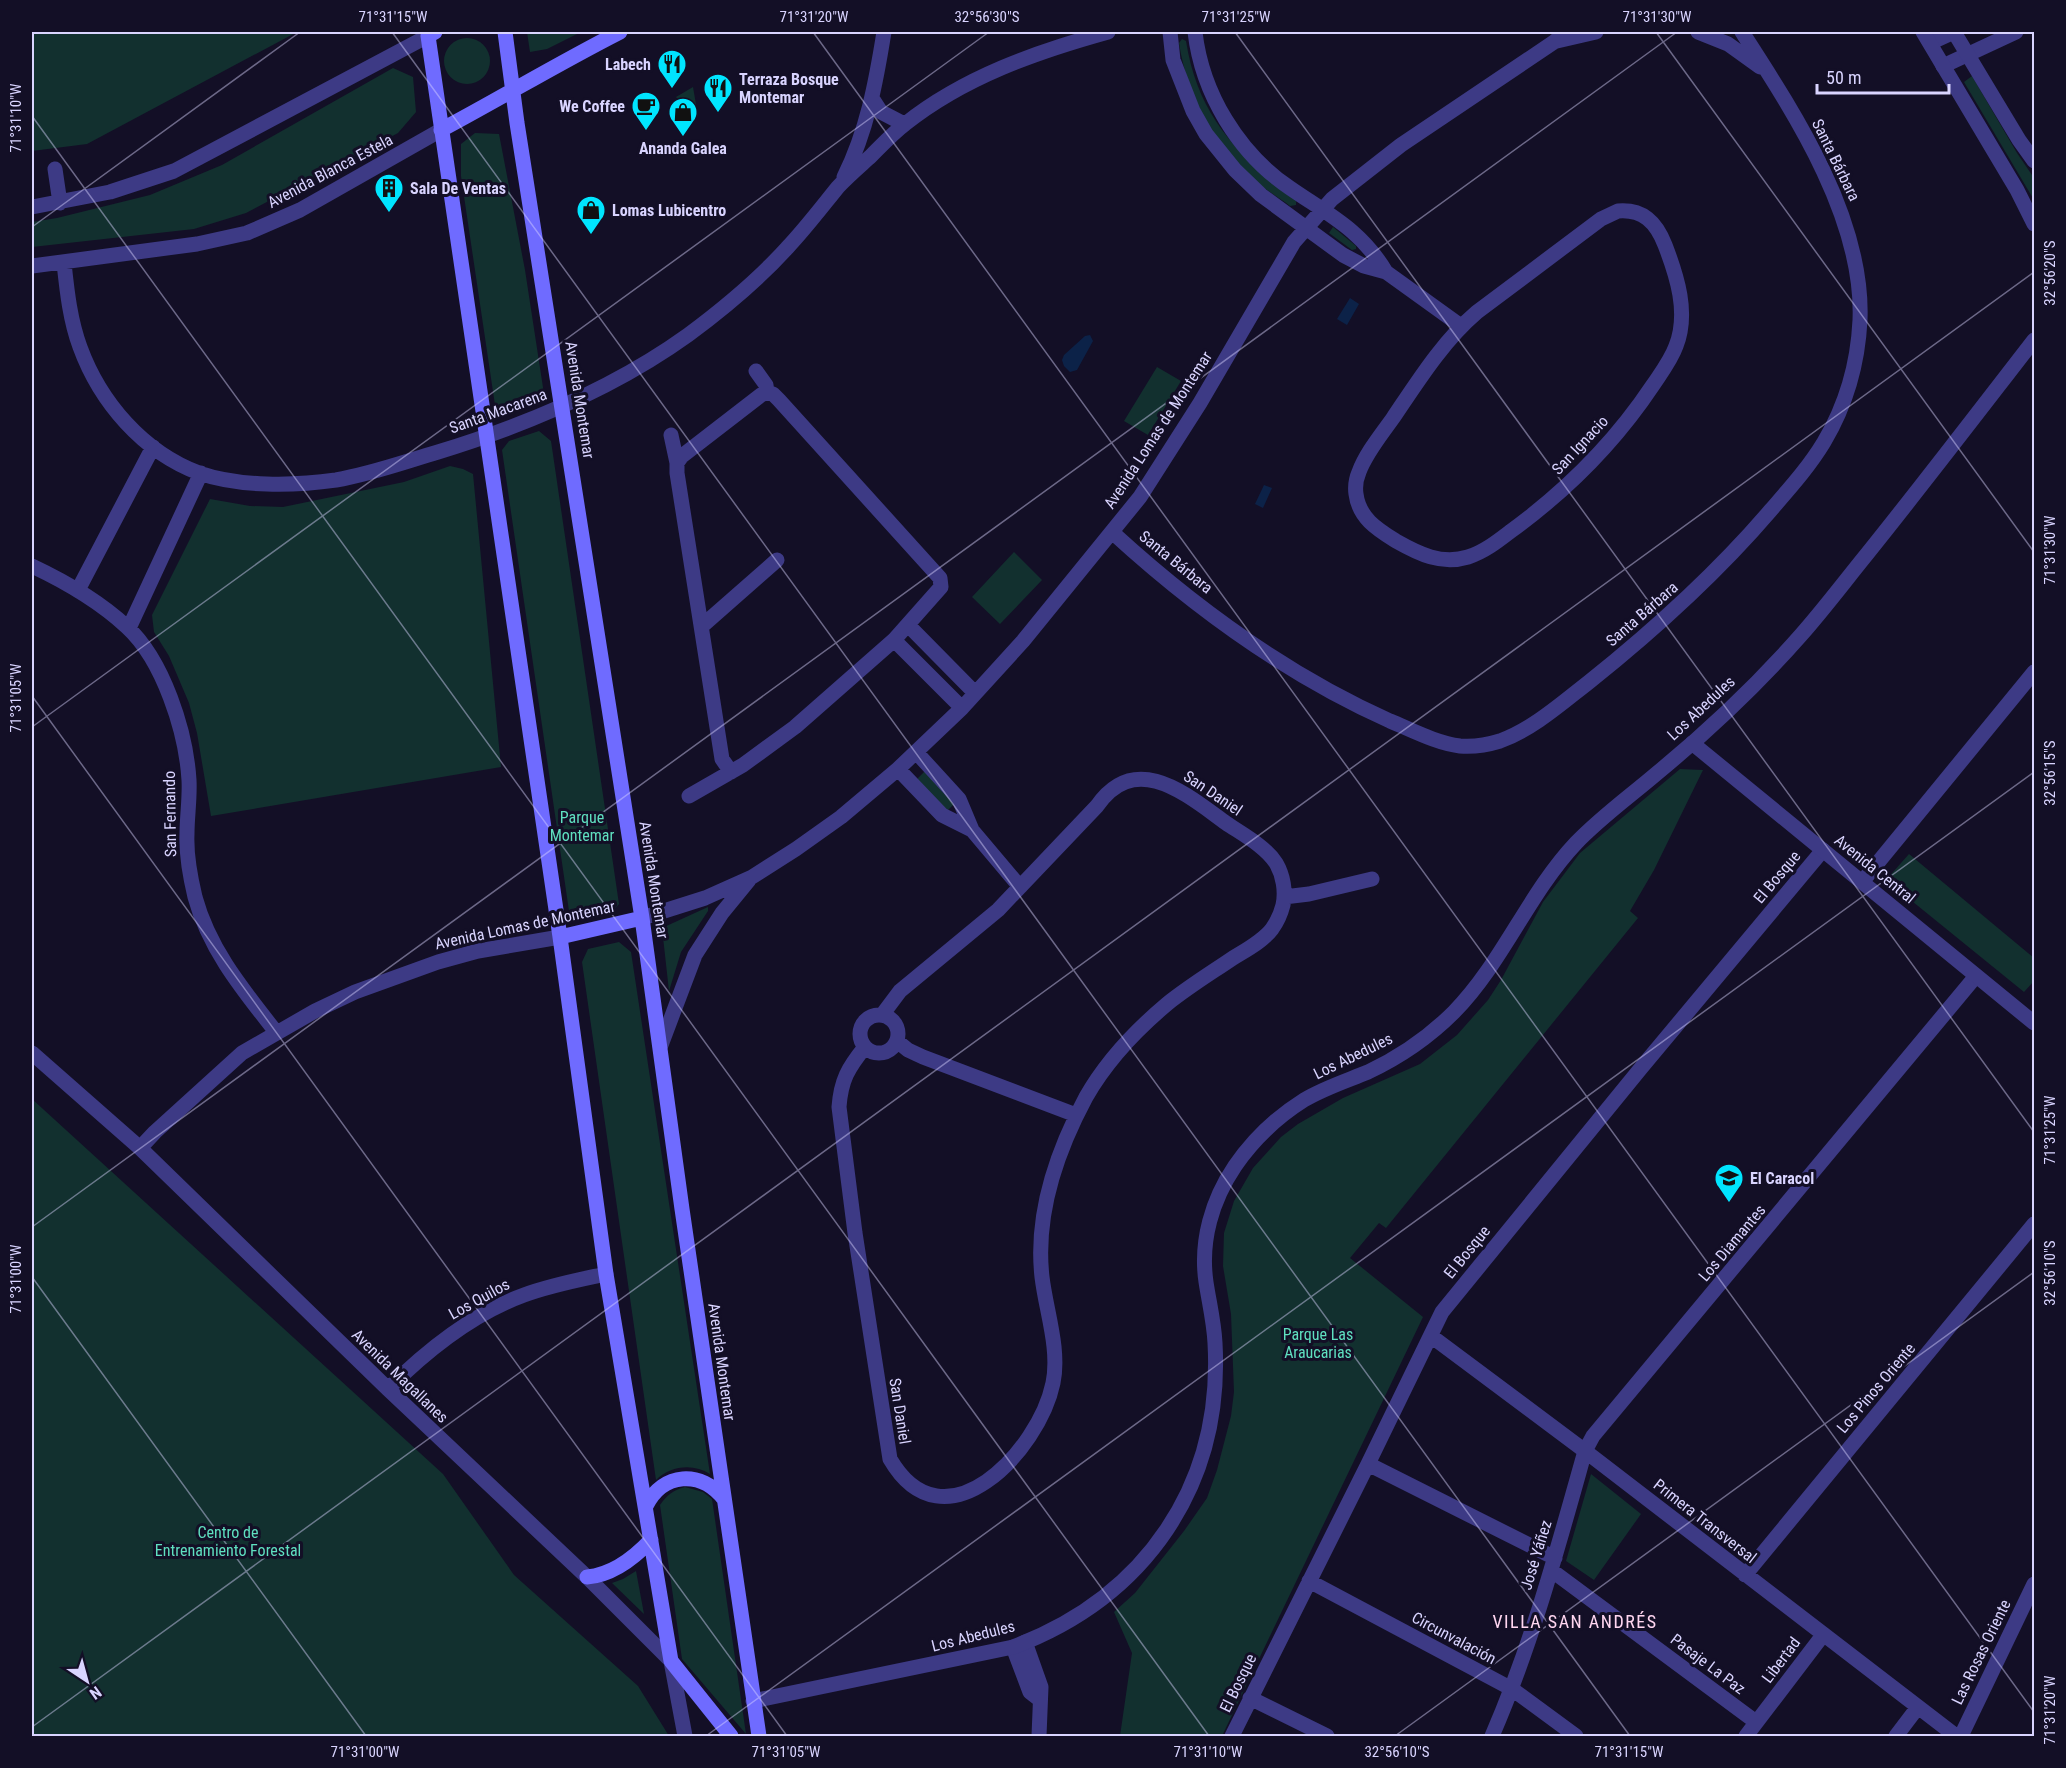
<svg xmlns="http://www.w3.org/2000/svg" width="2066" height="1768" font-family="'Roboto Condensed',sans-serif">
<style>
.green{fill:#12302f}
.water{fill:#0c2248}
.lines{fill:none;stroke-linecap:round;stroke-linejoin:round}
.minor{stroke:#3d3a85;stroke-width:15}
.tertiary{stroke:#3d3a85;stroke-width:15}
.secondary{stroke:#6f6bff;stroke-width:15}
.ticks{fill:none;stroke:#d9d4ff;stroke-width:1.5;stroke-opacity:0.45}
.labels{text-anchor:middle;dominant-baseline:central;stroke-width:6;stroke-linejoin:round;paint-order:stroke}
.poi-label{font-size:16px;font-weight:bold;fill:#d9d4ff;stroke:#130f26;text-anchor:start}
.street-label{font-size:16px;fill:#d9d4ff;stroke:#130f26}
.park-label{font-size:16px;fill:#5fe0c0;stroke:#130f26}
.neighbourhood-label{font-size:18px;letter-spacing:1.5px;fill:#ffd6f0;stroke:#130f26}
.neatline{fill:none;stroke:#d9d4ff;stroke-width:2}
.ticks-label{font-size:15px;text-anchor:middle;fill:#d9d4ff}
</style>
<rect width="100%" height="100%" fill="#130f26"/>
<path class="green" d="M32,32H297L87,144L32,151Z
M527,32H581L547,49L530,52Z
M444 61a23 23 0 1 1 46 0a23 23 0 1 1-46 0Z
M1182,39L1186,41C1198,117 1238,155 1296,201V205L1290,206C1278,197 1264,189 1253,179C1212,144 1187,95 1179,43Z
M393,68L413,77L416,112L398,133L246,213L194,229L32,247V222L57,218L150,195L222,165Z
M1972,76L2017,153L2034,178V200L1964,82Z
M693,87L698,116L681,128C685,116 684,107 676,97Z
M475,133L499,134L525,270L544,394L536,403L507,412L495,405L461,176V144Z
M1333,227L1356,246V249L1352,250L1329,233Z
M1157,367L1181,381L1148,435L1124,421Z
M539,431L551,441L619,904L613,911L581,916L569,911L502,450L509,441Z
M450,466L463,469L473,474L501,767L211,816L197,733L189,703L169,656L154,632L152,615L210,499L250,506L283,507L404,482Z
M1014,552L1042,580L1000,624L972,597Z
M1680,769L1703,770L1654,870L1630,911L1638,918L1386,1228L1379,1223L1350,1258L1423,1317L1222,1736H1120L1132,1653L1114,1612L1135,1593L1184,1531L1207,1498L1217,1470L1231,1416L1234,1392L1231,1314L1223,1266L1224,1233L1234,1201L1253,1168L1281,1137L1298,1124L1343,1098L1420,1064L1457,1035L1488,1000L1501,980L1543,902L1580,853Z
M924,772H928L954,804L948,810H944L918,782V778Z
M1909,854L2034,958V981L2024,992L1886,880Z
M708,907V911L681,952L669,991L662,928Z
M619,942L631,952L710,1474C693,1463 670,1466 656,1480L582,962L588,949Z
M32,1099L443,1474L514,1575L638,1686L669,1736H32Z
M1591,1474L1641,1514L1594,1580L1566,1561Z
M685,1487L703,1492L712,1499L746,1734L682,1659L660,1505C667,1495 673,1490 685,1487Z
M636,1571L644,1614L612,1583L623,1579Z"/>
<path class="water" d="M1350,298L1359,304L1347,325L1337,319Z
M1090,335L1093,341L1077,370L1070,372L1064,366L1062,360L1064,355L1085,336Z
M1264,485L1272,488L1263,508L1255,504Z"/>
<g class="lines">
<path class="minor" d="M1170,32L1173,60L1193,111L1206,134L1235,170L1261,195L1343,255L1364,266L1386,272L1461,326
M1195,32C1202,93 1238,153 1290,188C1329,215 1361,230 1386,272
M1698,32L1728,44L1760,67
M1557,41L1596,32
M1930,43L1954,32
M1943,66L2016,32
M872,98L881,112L904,124
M55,169L60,203
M844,177C867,131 876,82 884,32
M32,207L110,192L174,171L428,36L427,32
M1618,211C1643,209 1656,222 1665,245C1677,276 1689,313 1676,346C1671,360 1661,373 1653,385C1615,442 1566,491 1511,531C1498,541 1484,552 1468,557C1441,565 1419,554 1396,541C1377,529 1359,518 1356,494C1355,487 1356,479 1359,472C1366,453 1381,435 1393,418C1418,381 1443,341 1477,312L1601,219Z
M64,263C67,291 70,320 80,347C100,402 143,452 199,473C239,487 294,486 336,480C371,474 404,462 438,452C526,425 613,389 688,335C723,309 758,280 787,248C805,229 821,208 838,187C848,176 860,166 871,156C882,145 893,133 905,124C964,77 1036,52 1108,32
M32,266L197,244L247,233L300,210L441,130
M756,371L766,385L767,392
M671,435L677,463V473L722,759L731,772
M677,463L682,456L761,395L767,392
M1112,532C1195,608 1287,675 1390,721C1412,730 1436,743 1460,746C1472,747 1487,745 1500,741C1533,729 1562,703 1589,682C1654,630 1716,574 1770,511C1789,489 1809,467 1824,442C1846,405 1858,362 1860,320C1864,219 1795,114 1742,32
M32,566C66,582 99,601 127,627C163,660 186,731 189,780C190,798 187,816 187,834C186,855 190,876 195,897C209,949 243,990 276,1032
M78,590L153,447
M908,625L975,693
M702,626L777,560
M129,628L201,473
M894,640L962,708
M916,752L959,799L972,830L1020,887
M898,769L942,815L972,830
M689,796L743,765L795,727L894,640L941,587L940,578L779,400L773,394L767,392
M1862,882L2034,672
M1284,897L1309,894L1372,879
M642,918L705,898L752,877L796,849L841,817L898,769L962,708L1023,641L1140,497L1200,403L1294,242L1332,199L1401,145L1554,42L1566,32
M860 1034a19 19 0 1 1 38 0a19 19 0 1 1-38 0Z
M897,1041L908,1050L923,1057L1076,1115
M661,1045L695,955L722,913L749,880
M865,1047C848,1068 841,1080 839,1107L855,1233L890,1459C944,1552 1039,1451 1053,1383C1060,1349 1046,1311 1042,1277C1035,1215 1057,1151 1086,1097C1106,1062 1136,1030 1167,1004C1188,987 1211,973 1233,958C1246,950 1263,941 1272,929C1277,922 1281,913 1283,905C1286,891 1283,875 1276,863C1265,846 1242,834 1226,823C1187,795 1136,750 1097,806L998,910L900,991L882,1015
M32,1053L140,1148L388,1389L587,1577L671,1661L685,1736
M140,1148L155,1132L242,1053L315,1011L355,992L438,962L478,951L560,937
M1431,1336L1585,1451L1956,1736
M388,1389C427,1350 472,1314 524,1295C551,1285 578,1280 606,1274
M1368,1464L1555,1558
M1551,1570L1756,1722
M1745,1575L2034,1224
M1309,1581L1512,1689L1576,1736
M1025,1642L1041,1687L1039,1736
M1013,1647L1030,1692L1039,1699
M1250,1698L1327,1736
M1232,1736L1368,1464L1442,1312L1641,1068L1823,850
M1492,1736C1532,1644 1558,1547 1585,1451L1593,1436L1976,976
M1746,1736L1823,1635
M1896,1736L1918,1707
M1961,1736L2034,1584"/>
<path class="tertiary" d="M1923,32L2017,190L2034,224
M1954,32L2019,140L2034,161
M1692,743L2034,1023
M753,1701L1013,1647C1146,1597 1223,1485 1215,1343C1214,1322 1209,1302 1206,1282C1200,1241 1212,1200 1235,1166C1253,1140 1277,1117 1304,1100C1324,1088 1346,1081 1368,1072C1400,1057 1429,1037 1454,1012C1503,962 1528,894 1576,843C1601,817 1629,797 1656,774C1707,732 1757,685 1801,635C1824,609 1845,581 1867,554C1924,483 1979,411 2034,340"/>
<path class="secondary" d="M435,32L428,36L560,937L606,1274L671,1661L731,1736
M505,32L517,123L642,918L682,1209L759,1736
M441,130C501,98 559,63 620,32
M560,937L642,918
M646,1506C663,1472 701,1470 724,1499
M587,1577C612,1575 634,1558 651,1540"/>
</g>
<path class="ticks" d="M392,32L1630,1736M813,32L2034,1712M1235,32L2034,1132M1656,32L2034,552M32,116L1209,1736M32,227L300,32M32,696L787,1736M32,727L989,32M32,1227L1677,32M32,1277L366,1736M32,1727L2034,272M706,1736L2034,772M1395,1736L2034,1272"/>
<defs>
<g id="restaurant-pin" transform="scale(1.5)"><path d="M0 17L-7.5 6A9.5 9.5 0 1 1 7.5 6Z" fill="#00e5ff" stroke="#130f26"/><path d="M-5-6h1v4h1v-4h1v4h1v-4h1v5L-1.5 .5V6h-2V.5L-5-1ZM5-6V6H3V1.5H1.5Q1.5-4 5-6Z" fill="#111"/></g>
<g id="cafe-pin" transform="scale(1.5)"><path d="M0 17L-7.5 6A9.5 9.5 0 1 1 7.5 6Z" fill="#00e5ff" stroke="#130f26"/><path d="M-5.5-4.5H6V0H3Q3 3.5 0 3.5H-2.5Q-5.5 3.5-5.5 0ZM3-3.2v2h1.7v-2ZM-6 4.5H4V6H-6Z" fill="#111"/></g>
<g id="shop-pin" transform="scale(1.5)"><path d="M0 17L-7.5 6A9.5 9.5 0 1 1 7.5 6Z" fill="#00e5ff" stroke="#130f26"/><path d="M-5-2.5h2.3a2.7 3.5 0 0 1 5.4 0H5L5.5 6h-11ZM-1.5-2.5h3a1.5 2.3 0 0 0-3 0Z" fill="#111"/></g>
<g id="building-pin" transform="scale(1.5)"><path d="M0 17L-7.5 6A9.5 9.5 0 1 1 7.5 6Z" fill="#00e5ff" stroke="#130f26"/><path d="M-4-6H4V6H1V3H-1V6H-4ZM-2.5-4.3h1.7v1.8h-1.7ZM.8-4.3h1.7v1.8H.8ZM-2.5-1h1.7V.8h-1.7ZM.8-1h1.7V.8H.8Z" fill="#111"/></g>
<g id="school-pin" transform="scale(1.5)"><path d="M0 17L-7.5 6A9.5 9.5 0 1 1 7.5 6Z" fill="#00e5ff" stroke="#130f26"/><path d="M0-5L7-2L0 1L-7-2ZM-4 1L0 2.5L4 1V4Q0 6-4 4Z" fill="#111"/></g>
</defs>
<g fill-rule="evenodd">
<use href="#restaurant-pin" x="672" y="64"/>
<use href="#restaurant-pin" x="718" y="88"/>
<use href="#cafe-pin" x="646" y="106"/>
<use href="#shop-pin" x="683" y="112"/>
<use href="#building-pin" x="389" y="188"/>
<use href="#shop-pin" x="591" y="210"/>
<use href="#school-pin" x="1729" y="1178"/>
</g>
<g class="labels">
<g class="poi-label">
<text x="651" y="64" text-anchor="end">Labech</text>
<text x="739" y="79">Terraza Bosque<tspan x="739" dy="18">Montemar</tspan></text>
<text x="625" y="106" text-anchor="end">We Coffee</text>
<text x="683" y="148" text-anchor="middle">Ananda Galea</text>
<text x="410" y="188">Sala De Ventas</text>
<text x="612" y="210">Lomas Lubicentro</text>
<text x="1750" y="1178">El Caracol</text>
</g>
<g class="street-label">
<text transform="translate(1836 160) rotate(64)">Santa Bárbara</text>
<text transform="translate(330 171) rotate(-28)">Avenida Blanca Estela</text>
<text transform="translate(580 400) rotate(81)">Avenida Montemar</text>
<text transform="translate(498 411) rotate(-20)">Santa Macarena</text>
<text transform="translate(1158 430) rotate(-57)">Avenida Lomas de Montemar</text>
<text transform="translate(1580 445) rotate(-47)">San Ignacio</text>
<text transform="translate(1176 562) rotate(39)">Santa Bárbara</text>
<text transform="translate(1642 614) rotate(-41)">Santa Bárbara</text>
<text transform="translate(1701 708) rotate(-43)">Los Abedules</text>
<text transform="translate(1213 793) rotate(34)">San Daniel</text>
<text transform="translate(170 814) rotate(-91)">San Fernando</text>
<text transform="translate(1875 869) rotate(39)">Avenida Central</text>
<text transform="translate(1777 877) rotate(-50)">El Bosque</text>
<text transform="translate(654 880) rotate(81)">Avenida Montemar</text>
<text transform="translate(525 925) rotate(-12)">Avenida Lomas de Montemar</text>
<text transform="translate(1353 1056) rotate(-26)">Los Abedules</text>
<text transform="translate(1732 1243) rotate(-50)">Los Diamantes</text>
<text transform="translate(1467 1252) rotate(-51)">El Bosque</text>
<text transform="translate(479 1299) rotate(-29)">Los Quilos</text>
<text transform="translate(722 1362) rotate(82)">Avenida Montemar</text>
<text transform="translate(400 1376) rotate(44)">Avenida Magallanes</text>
<text transform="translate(1876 1388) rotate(-50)">Los Pinos Oriente</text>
<text transform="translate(900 1411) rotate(81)">San Daniel</text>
<text transform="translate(1705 1521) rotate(38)">Primera Transversal</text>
<text transform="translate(1536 1555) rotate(-73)">José Yáñez</text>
<text transform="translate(973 1636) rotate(-14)">Los Abedules</text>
<text transform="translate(1454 1638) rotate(28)">Circunvalación</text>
<text transform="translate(1981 1652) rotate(-64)">Las Rosas Oriente</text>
<text transform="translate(1781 1660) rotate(-53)">Libertad</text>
<text transform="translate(1708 1664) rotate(37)">Pasaje La Paz</text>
<text transform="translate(1238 1683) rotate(-64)">El Bosque</text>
</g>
<g class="park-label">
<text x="582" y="817">Parque<tspan x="582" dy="18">Montemar</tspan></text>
<text x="1318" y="1334">Parque Las<tspan x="1318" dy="18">Araucarias</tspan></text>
<text x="228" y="1532">Centro de<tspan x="228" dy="18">Entrenamiento Forestal</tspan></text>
</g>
<g class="neighbourhood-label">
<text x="1575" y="1621">VILLA SAN ANDRÉS</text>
</g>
</g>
<rect width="2066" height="1768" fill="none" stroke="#130f26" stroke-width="66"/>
<g transform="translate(87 1681) rotate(144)" stroke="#130f26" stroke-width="4.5" paint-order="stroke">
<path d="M0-4.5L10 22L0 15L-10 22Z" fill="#d9d4ff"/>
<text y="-9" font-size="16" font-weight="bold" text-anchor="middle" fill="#d9d4ff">N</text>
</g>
<path d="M1817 84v9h132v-9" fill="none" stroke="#d9d4ff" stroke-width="3"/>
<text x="1826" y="84" font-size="18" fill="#d9d4ff" stroke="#130f26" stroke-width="4.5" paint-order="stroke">50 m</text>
<rect x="33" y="33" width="2000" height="1702" class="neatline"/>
<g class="ticks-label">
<text x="393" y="22">71°31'15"W</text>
<text x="814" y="22">71°31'20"W</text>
<text x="987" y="22">32°56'30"S</text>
<text x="1236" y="22">71°31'25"W</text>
<text x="1657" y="22">71°31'30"W</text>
<text transform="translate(16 118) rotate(-90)" y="5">71°31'10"W</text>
<text transform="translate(2050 273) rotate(-90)" y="5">32°56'20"S</text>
<text transform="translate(2050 550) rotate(-90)" y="5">71°31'30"W</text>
<text transform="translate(16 698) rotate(-90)" y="5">71°31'05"W</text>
<text transform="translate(2050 773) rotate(-90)" y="5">32°56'15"S</text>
<text transform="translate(2050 1130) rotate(-90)" y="5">71°31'25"W</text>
<text transform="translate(2050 1273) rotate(-90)" y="5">32°56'10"S</text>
<text transform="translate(16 1279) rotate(-90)" y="5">71°31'00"W</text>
<text transform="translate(2050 1710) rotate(-90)" y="5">71°31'20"W</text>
<text x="365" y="1757">71°31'00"W</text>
<text x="786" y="1757">71°31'05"W</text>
<text x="1208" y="1757">71°31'10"W</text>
<text x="1397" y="1757">32°56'10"S</text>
<text x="1629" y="1757">71°31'15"W</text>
</g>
</svg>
